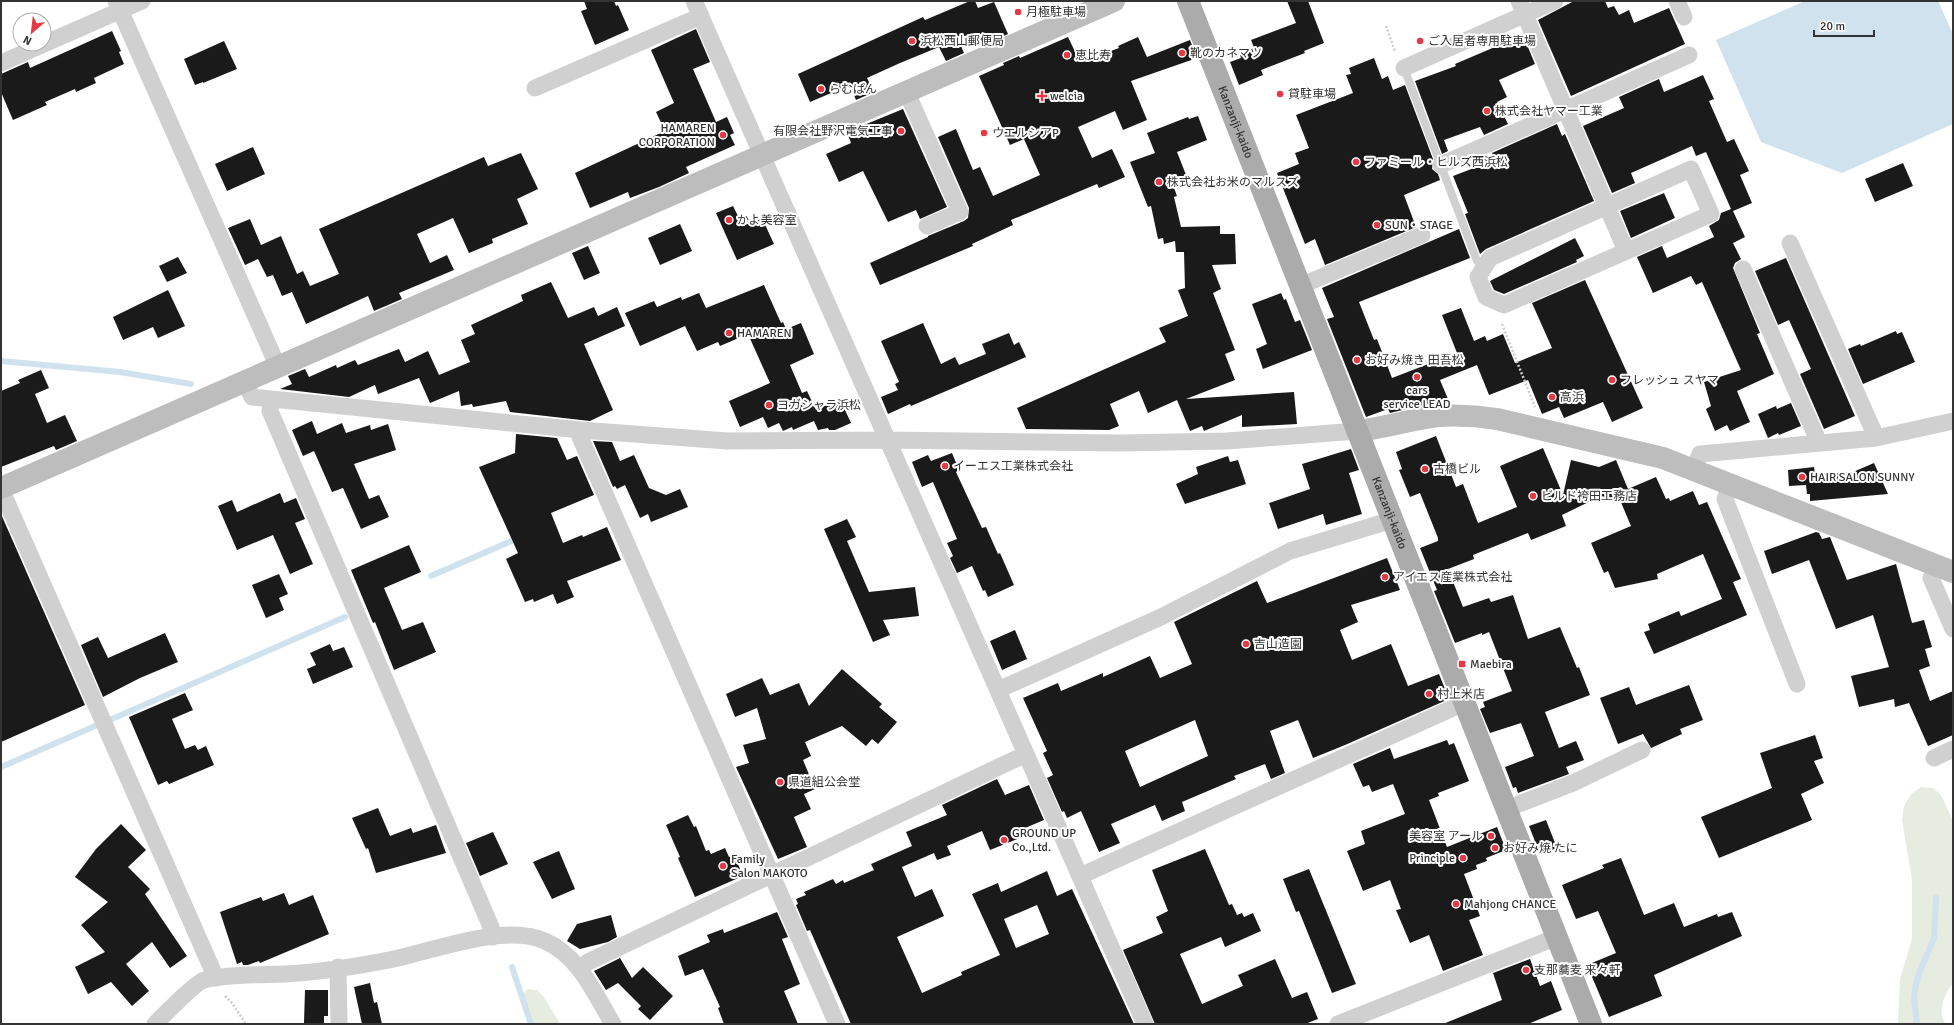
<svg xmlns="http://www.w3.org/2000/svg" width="1954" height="1025" font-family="Signika,'Noto Sans JP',sans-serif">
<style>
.green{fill:#e6ecdf}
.water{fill:#cfe2ee}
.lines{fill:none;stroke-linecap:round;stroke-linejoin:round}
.stream{stroke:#cfe2ee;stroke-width:6}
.building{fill:#1a1a1a;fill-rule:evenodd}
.path{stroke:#cdcdcd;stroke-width:2.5;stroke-dasharray:2 2;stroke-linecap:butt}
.lane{stroke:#d0d0d0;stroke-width:8}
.street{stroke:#d0d0d0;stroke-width:17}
.secondary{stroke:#bdbdbd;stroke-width:22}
.primary{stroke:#ababab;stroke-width:22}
.poi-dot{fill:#e63946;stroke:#fff;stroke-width:1.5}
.labels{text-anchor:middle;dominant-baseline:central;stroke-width:4;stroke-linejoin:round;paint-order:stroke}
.poi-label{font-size:12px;fill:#333;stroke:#fff;text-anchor:start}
.street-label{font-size:12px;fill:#333;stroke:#fff}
</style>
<rect width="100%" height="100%" fill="#fff"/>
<path class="green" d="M1921,787L1933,788L1941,795L1953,821V983C1945,993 1936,1013 1946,1024H1898L1900,979L1912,939V880L1902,820L1904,806L1911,794Z
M527,989L537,990L544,997L560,1024H530L521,998Z"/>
<path class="water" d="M1805,1H1938L1953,34V124L1842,173L1761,142L1716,40Z"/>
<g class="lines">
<path class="stream" d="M1,361L120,372L191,384
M431,576L516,539
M112,719L345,617
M1,767L95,726
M512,967L531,1024
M1917,1024L1914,998L1915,990L1918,976L1934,938L1936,898"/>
</g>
<path class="building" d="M584,1H614L616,6L618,5L629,30L595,45L581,11L587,9Z
M970,1H975L978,8L994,2L1008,34L992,41L989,34L961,46L964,53L946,61L939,47L900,63L867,78L874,92L856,100L850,85L810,102L798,74L923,17L925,20Z
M1287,1H1308L1324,43L1304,51L1305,53L1261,70L1263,75L1239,85L1230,62L1241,58L1240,55L1255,50L1251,40L1296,23Z
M1574,1H1605L1608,8L1614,6L1619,15L1629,10L1634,23L1669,8L1685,44L1571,96L1538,20Z
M696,29L710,62L693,69L716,122L727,117L734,133L730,135L735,145L686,167L689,173L659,187L630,198L628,192L590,208L575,173L665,131L656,112L674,103L651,50Z
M112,31L121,51L119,52L124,64L94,78L96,83L76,92L75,89L45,102L47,105L13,120L1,92V74L28,62L30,68Z
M1523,35L1535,64L1499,80L1507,97L1497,102L1508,124L1484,135L1480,127L1444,140L1448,151L1442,154L1415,81L1456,66L1455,64Z
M1068,37L1080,62L1119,48L1118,46L1138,37L1147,57L1190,40L1197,58L1131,81L1147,120L1123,130L1115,111L1078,127L1092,158L1112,149L1125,177L1099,188L1097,184L1011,220L1013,225L972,244L973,246L880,285L870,263L928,237V236L964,221L968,218L969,208L938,137L956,129L973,170L980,167L993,196L1040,175L1024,139L1010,145L979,76L1004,65L1003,63L1019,56L1020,58Z
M224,41L237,69L203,83V82L195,85L184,59Z
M1374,58L1382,79L1388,76L1393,90L1405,85L1433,159L1432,169L1438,174L1440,180L1404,195L1416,227L1325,265L1315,239L1305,244L1277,173L1299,164L1295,153L1309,148L1296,115L1353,93L1346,75L1351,74L1349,68Z
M1703,75L1714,99L1709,101L1727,142L1734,139L1749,171L1740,175L1752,203L1733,211L1745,237L1733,243L1741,259L1735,263L1733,268L1760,333L1757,334L1774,374L1737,391L1750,422L1730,431L1727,425L1715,431L1706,409L1711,406L1704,382L1741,370L1702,282L1696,285L1691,276L1653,293L1637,257L1662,246L1667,258L1714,237L1709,226L1719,220L1721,213L1731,209L1706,152L1696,156L1692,146L1631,173L1635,183L1612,193L1583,126L1624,108L1619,97L1659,79L1664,92Z
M903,109L947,207L920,219L916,210L888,222L863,171L839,182L826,154L851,143L847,132Z
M1198,116L1207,140L1177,152L1188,180L1173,185L1177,196L1174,197L1181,227L1220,226V234H1235L1236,264L1212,265L1221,289L1213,293L1235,350L1225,354L1235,380L1186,399L1294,392L1297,424L1242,427V415L1204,431L1202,426L1190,431L1177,400L1148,413L1139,391L1110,404L1119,426L1109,430L1026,429L1017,408L1166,342L1159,328L1188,316L1178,290L1185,288L1184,252H1176L1175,241L1164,244L1163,238L1158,239L1151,206L1148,207L1130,162L1155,153L1147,133L1188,117L1189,119Z
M1557,124L1562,136L1565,134L1594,201L1486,249L1480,254L1465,214L1468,213L1453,176L1495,160L1492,153Z
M253,147L265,174L227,191L215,164Z
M521,153L538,189L517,199L528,224L492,239L493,243L469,253L453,218L417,234L430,263L447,255L454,270L399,293L402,299L374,311L368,296L306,324L292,292L282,296L273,275L267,277L258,259L245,265L228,228L250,219L261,245L281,236L297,274L303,271L310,286L339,274L319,229L484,157L488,166Z
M1903,163L1913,186L1875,202L1865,179Z
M1664,193L1675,218L1631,238L1620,211Z
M733,206L743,226L762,218L774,244L737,260L716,213Z
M680,224L692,251L660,265L648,238Z
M1459,229L1470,258L1359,302L1374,340L1377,339L1392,378L1457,353L1442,315L1461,308L1474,341L1485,336L1487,341L1503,334L1515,363L1552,348L1532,303L1585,280L1643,408L1612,422L1603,402L1564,418L1559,407L1542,414L1528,380L1489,395L1477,365L1440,380L1448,399L1390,413L1388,409L1366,417L1327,319L1334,317L1322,288Z
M1575,238L1584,256L1576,260L1577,262L1504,294L1494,290L1490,281Z
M588,246L600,273L584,280L572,253Z
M178,257L187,273L167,282L159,266Z
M1786,258L1855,416L1824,429L1800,374L1811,369L1789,320L1778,325L1755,271Z
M551,282L568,318L594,307L598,316L617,307L625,326L584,344L613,410L590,421L510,412L506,401L473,407L472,404L461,406L459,391L430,403L419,378L378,394L375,385L349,397L280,389L292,384L288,376L305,369L309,377L336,365L337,368L355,360L358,365L399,349L405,362L428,351L439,375L470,362L461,340L475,334L471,325L523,301L521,295Z
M764,285L781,323L783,322L786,329L801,323L814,354L790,365L802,393L807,391L816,410L840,399L851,423L835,430H829L828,428L818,430L814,421L793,430L792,427L783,431L779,423L768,428L763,417L740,427L729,401L770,383L748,334L720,346L718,342L697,351L685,326L640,346L625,313L654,301L657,307L681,297L682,300L699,293L706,308Z
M168,290L185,326L158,338L153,327L123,340L113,317Z
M1281,293L1284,300L1286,299L1295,322L1300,320L1312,350L1263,369L1256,349L1267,344L1252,304Z
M923,323L941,364L955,357L959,365L986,354L982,344L1009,333L1014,345L1019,342L1026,357L911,406L910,404L888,414L881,397L898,390L895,384L899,382L881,341Z
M1896,331L1897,334L1902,332L1915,362L1863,384L1848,349L1860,344L1861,346Z
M41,370L49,388L35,394L47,423L65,415L77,441L56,450L54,446L1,467V391L20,383L18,380Z
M1791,403L1801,426L1779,435L1778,433L1768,438L1758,414L1776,406L1777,409Z
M312,421L317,434L342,423L346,433L370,425L371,430L388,424L396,450L354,464L369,499L379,495L389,517L361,529L343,488L332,492L314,451L303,456L292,430Z
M516,434L557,438L567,460L577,456L594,495L551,513L563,543L582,535L583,537L607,527L621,560L567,581L574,597L557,604L553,594L534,602L533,599L525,602L506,559L518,553L479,467L515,453Z
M1436,436L1456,487L1463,484L1478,523L1517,507L1500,466L1543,448L1563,495L1571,460L1599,467L1616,460L1628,489L1656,477L1666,499L1669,498L1670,501L1693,491L1699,505L1707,502L1741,579L1733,582L1747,615L1654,654L1644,632L1650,630L1648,624L1679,611L1681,616L1722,599L1703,554L1657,574L1658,579L1615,588L1608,571L1604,573L1591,543L1631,526L1620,500L1601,496L1562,515L1566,526L1531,540L1528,533L1473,555L1474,559L1448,569L1463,607L1489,598L1491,602L1513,595L1528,639L1560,627L1577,668L1579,667L1590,695L1545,712L1559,748L1576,741L1584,760L1566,767L1569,774L1518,793L1516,787L1513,788L1505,767L1534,756L1521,723L1490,733L1480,709L1485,707L1483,702L1512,691L1489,632L1482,635V633L1455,643L1434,591L1437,590L1420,548L1438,541V538L1420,493L1410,497L1399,470L1402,469L1396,452Z
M593,441L612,442L620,461L634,455L649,488L666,495L680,489L688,507L651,522L648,514L640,518L625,485L617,489L615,486L613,487Z
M1351,449L1359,470L1349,473L1362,514L1326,525L1323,514L1278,529L1269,503L1310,489L1302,464Z
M952,453L959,470L956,472L982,528L986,527L998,554L1000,553L1014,585L988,597L985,590L983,591L972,566L957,573L950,558L953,556L947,543L957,539L933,482L922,487L912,462L928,455L931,461Z
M1228,456L1230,462L1238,460L1246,484L1185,504L1176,484L1198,474L1196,467Z
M1874,463L1888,494L1810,501V494H1807L1806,485L1789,486L1788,470L1814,467L1815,475L1853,472Z
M280,493L284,503L296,498L305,519L295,523L313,564L290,574L273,535L237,550L218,506L232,500L237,512Z
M1,514L85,705L1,742Z
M847,519L856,537L847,541L869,592L915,587L919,616L883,620L890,635L873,642L824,529Z
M1816,532L1819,533L1822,539L1830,537L1847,580L1896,564L1912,623L1924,620L1932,647L1925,649L1930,666L1919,670L1930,701L1953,691V735L1928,746L1909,703L1895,707L1894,699L1859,707L1851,676L1889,667L1873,615L1836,629L1809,560L1772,574L1764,551Z
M409,545L421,572L384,588L402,630L423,622L436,652L394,670L375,622L373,623L351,570Z
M1387,558L1400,590L1351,605L1358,622L1340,630L1352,660L1391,644L1408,686L1439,674L1449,699L1345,745L1313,758L1298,720L1270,731L1285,773L1271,779L1265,764L1234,776L1236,779L1182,802L1185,811L1162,821L1155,805L1111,824L1120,843L1099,852L1081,811L1067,818L1064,811L1062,812L1047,778L1053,775L1043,753L1047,751L1023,698L1058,683L1061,691L1103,673V677L1150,656L1160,678L1192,664L1174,622L1257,581L1267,603ZM1195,720L1208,756L1140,787L1125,751Z
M279,574L288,594L279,598L284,610L266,618L252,585Z
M1015,630L1027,659L1002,670L990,641Z
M165,633L178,662L140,678L103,697L81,645L98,637L108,658Z
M330,644L333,651L344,647L353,667L313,684L307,669L316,665L310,653Z
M842,669L882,704L879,707L897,722L878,744L872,739L866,746L842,726L805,742L811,756L803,760L815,789L804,794L811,809L794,817L807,847L778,859L736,767L749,763L743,745L766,739L757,708L735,717L726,694L762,678L770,695L799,683L809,706Z
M1689,685L1703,720L1680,729L1682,734L1651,748L1643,734L1618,744L1600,698L1629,687L1636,705Z
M185,693L193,710L172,719L185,749L195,745L198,750L206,746L214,765L169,784L167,781L158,785L129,717Z
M1815,735L1823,758L1814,761L1824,783L1801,794L1812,820L1719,858L1701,817L1772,788L1760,753Z
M1447,740L1449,745L1454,743L1469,781L1438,793L1439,796L1429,800L1447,847L1497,827L1506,850L1486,858L1487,861L1476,865L1477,869L1464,874L1480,916L1469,920L1483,955L1443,971L1429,935L1410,943L1396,910L1401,909L1390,880L1363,891L1347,851L1365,844L1361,831L1405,814L1393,784L1372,792L1369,785L1363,787L1353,764L1390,748L1394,759Z
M997,779L1005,795L1029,785L1044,820L1018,831L1020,838L990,850L982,831L947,846L951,855L937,860L934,853L902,867L915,897L932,889L944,916L897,937L922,993L962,975L961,972L1000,955L972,894L998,883L1001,892L1047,871L1057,896L1072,889L1134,1024H851L810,930L807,931L796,905L798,904L796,899L806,895L804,892L833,879L836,884L843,880L844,883L874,870L871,864L912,846L906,832L947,815L942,805ZM1037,905L1049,934L1016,948L1004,919Z
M378,808L390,836L411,828L413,833L436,825L446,853L376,873L368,848L366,849L352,818Z
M688,815L694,827L696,826L706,851L709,850L711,854L725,848L729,857L734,855L743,876L695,897L678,858L680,857L666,825Z
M1546,820L1557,848L1540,854L1529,826Z
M121,824L146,850L128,867L150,889L145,894L187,956L170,968L152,942L126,964L149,991L132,1006L111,982L88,994L75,967L105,952L81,925L108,902L75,877L96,849Z
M493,832L508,864L480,876L466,843Z
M1205,849L1229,905L1232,904L1237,915L1242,913L1244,917L1253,913L1261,931L1225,947L1221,937L1180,954L1202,1004L1243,986L1238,975L1275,959L1292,998L1307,992L1318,1019L1305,1024H1155L1123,950L1163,933L1156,917L1168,911L1152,870Z
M559,851L575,889L552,899L533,862Z
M1621,858L1644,915L1674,903L1684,927L1717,914L1718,917L1732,912L1742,936L1654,975L1662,996L1609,1017L1587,965L1616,953L1598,911L1576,919L1562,885L1604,868L1602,865Z
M1309,869L1356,984L1332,993L1299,911L1296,912L1283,879Z
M284,893L289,905L313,895L329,934L260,963L259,961L248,965H243L242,962L237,964L220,912L261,897L263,901Z
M777,912L788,937L782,939L800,984L784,991L798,1024H724L718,1008L720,1007L703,969L685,976L678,956L710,942L707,935L723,929L724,933Z
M611,915L617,937L608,942L580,949L567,941L577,924Z
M620,958L632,978L643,967L673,996L650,1020L638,1009L641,1006L618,983L606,990L594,971Z
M1530,959L1540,986L1551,981L1562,1010L1528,1024H1443L1502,1000L1493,973Z
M370,983L374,1003L377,1002L382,1024H362L354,987Z
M305,990H328V1016H324V1024L304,1023Z"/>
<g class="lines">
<path class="path" d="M1386,26L1395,51
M1502,324L1535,407
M225,996L232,1003L246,1024"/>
<path class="lane" d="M1404,68L1477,261L1484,266"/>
<path class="street" d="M116,1L278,367
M694,1L1145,1024
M1519,1L1626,251
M1677,1L1684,17
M44,44L142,1
M1,63L44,44
M1404,68L1555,1
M535,88L701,16
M907,93L960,212L927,226
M1441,165L1689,55
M1691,169L1711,214L1504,305L1486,297L1478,277L1490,258Z
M1790,243L1873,430L1874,438
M1743,269L1816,436L1817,443
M1300,286L1422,235
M245,382L252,397L581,430L727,441L888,440L1120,443L1227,441L1357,431
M271,399L270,411L491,927L493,937
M581,430L580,437L837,1024
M1694,469L1700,454L1876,438L1953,421
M1731,484L1725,499L1797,684
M1,489L216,978
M1936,566L1931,578L1953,629
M998,690L1161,617L1290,551L1392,520
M1934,758L1953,749
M1506,809L1573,783L1642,750
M1080,876L1464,703
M338,967L339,1024
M579,969L588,962L1026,754
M155,1024C163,1016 196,982 204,980C226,974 263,975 286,974C322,972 359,966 394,959C435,950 506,923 545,941C579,956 595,994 613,1024
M1338,1024L1557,937"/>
<path class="secondary" d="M1357,431C1385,428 1411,419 1439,416C1458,415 1478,416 1497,419L1663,458L1953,572
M1,488L1114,1"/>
<path class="primary" id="s1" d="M1188,1L1591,1024"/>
</g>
<g class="poi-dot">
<circle cx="1018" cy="12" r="4"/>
<circle cx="912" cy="41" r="4"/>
<circle cx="1420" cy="41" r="4"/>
<circle cx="1182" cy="53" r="4"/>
<circle cx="1067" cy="55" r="4"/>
<circle cx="821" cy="89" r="4"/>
<circle cx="1280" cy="94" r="4"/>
<path d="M1040 90h4v4h4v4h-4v4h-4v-4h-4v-4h4z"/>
<circle cx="1487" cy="111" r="4"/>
<circle cx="901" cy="131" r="4"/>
<circle cx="984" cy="133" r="4"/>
<circle cx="723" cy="135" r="4"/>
<circle cx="1356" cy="162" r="4"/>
<circle cx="1159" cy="182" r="4"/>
<circle cx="729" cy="220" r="4"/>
<circle cx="1377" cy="225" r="4"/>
<circle cx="729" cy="333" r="4"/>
<circle cx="1357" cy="360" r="4"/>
<circle cx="1417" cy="377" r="4"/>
<circle cx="1612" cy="380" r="4"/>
<circle cx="1552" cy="397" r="4"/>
<circle cx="769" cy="405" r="4"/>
<circle cx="945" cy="466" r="4"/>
<circle cx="1425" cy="469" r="4"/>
<circle cx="1802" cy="477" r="4"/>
<circle cx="1533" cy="496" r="4"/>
<circle cx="1385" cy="577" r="4"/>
<circle cx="1246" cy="644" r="4"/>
<rect x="1458" y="660" width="8" height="8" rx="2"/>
<circle cx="1429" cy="694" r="4"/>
<circle cx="780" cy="782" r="4"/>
<circle cx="1491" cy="836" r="4"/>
<circle cx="1004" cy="840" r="4"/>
<circle cx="1495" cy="848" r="4"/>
<circle cx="1463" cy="858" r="4"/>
<circle cx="723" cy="866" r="4"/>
<circle cx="1456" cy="904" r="4"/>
<circle cx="1526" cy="970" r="4"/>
</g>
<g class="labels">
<g class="poi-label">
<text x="1026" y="12">月極駐車場</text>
<text x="920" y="41">浜松西山郵便局</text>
<text x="1428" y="41">ご入居者専用駐車場</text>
<text x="1190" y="53">靴のカネマツ</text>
<text x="1075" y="55">恵比寿</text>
<text x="829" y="89">らむぱん</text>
<text x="1288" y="94">貸駐車場</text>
<text x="1050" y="96">welcia</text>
<text x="1495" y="111">株式会社ヤマー工業</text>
<text x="715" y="128" text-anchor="end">HAMAREN<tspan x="715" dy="14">CORPORATION</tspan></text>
<text x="893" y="131" text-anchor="end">有限会社野沢電気工事</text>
<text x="992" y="133">ウエルシアP</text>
<text x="1364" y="162">ファミール・ヒルズ西浜松</text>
<text x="1167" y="182">株式会社お米のマルスズ</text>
<text x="737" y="220">かよ美容室</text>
<text x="1385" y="225">SUN・STAGE</text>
<text x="737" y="333">HAMAREN</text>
<text x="1365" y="360">お好み焼き 田吾松</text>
<text x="1620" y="380">フレッシュ スヤマ</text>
<text x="1417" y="390" text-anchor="middle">cars<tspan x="1417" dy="14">service LEAD</tspan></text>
<text x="1560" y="397">高浜</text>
<text x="777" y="405">ヨガシャラ浜松</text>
<text x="953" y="466">イーエス工業株式会社</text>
<text x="1433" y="469">古橋ビル</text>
<text x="1810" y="477">HAIR SALON SUNNY</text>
<text x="1541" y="496">ビルド袴田工務店</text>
<text x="1393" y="577">アイエス産業株式会社</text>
<text x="1254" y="644">吉山造園</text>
<text x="1470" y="664">Maebira</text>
<text x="1437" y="694">村上米店</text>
<text x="788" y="782">県道組公会堂</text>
<text x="1012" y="833">GROUND UP<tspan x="1012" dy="14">Co.,Ltd.</tspan></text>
<text x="1483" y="836" text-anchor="end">美容室 アール</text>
<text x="1503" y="848">お好み焼 たに</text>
<text x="1455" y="858" text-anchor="end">Principle</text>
<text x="731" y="859">Family<tspan x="731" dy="14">Salon MAKOTO</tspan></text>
<text x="1464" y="904">Mahjong CHANCE</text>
<text x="1534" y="970">支那蕎麦 来々軒</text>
</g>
<g class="street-label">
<text stroke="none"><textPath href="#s1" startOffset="130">Kanzanji-kaido</textPath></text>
<text stroke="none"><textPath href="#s1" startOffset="550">Kanzanji-kaido</textPath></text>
</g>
</g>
<rect width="1954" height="1025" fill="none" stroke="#333333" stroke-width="4"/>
<g transform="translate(32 32) rotate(208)"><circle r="19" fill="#ffffff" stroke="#adadad"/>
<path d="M0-3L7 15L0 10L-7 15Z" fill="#e63946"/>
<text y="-6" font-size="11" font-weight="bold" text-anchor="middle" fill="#333333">N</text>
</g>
<path d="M1814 30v6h60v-6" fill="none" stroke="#333333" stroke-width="2"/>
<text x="1820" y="30" font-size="12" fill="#333333" stroke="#ffffff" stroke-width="3" paint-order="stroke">20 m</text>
</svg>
